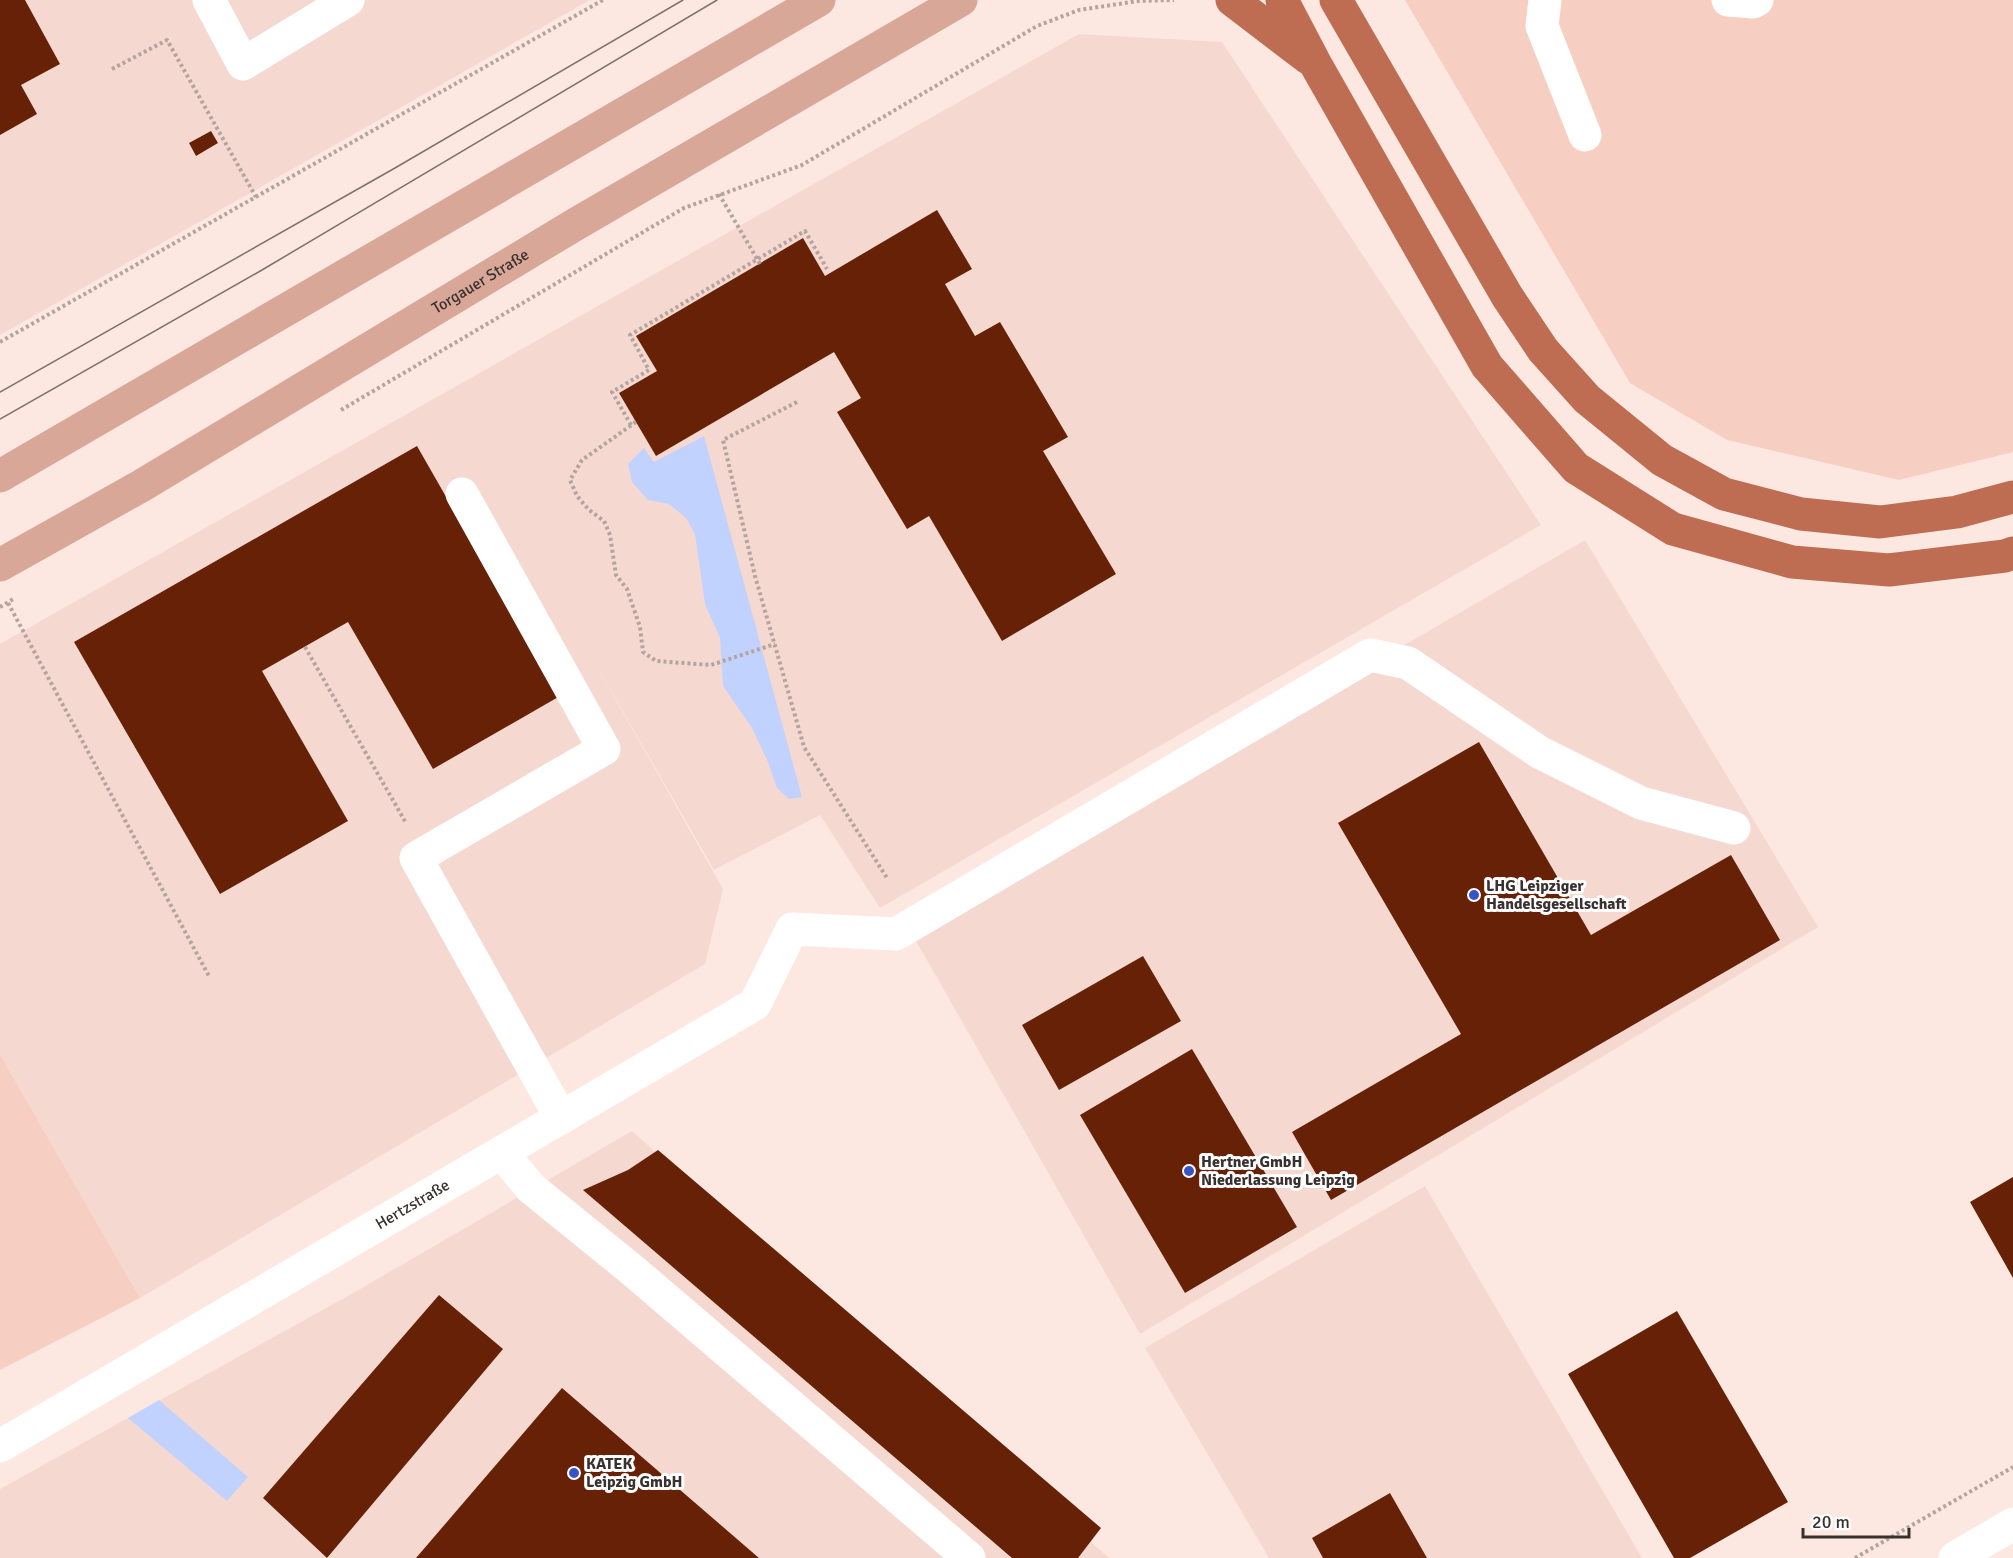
<svg xmlns="http://www.w3.org/2000/svg" width="2013" height="1558" font-family="Signika,sans-serif">
<style>
.built{fill:#f5d9d0}
.green{fill:#f7cfc2}
.water{fill:#c1d2fe}
.building{fill:#662106}
.lines{fill:none;stroke-linecap:round;stroke-linejoin:round}
.path{stroke:#b4a49f;stroke-width:4;stroke-dasharray:3 3;stroke-linecap:butt}
.minor{stroke:#fff;stroke-width:33}
.major{stroke:#d9a797;stroke-width:33}
.highway{stroke:#bf6d52;stroke-width:33}
.tram{stroke:#7c706c;stroke-width:1.5}
.poi-dot{fill:#3753c4;stroke:#fff;stroke-width:2}
.labels{text-anchor:middle;dominant-baseline:central;stroke-width:6;stroke-linejoin:round;paint-order:stroke}
.street-label{font-size:16px;fill:#39312f;stroke:#fff}
.poi-label{font-size:16px;font-weight:bold;fill:#39312f;stroke:#fff;text-anchor:start}
</style>
<rect width="100%" height="100%" fill="#fce8e1"/>
<path class="built" d="M0,0H590L0,335Z
M1079,34L1222,42L1541,525L880,908L820,815L714,870L587,649L723,889L705,964L140,1298L0,1054V644Z
M1585,540L1818,927L1140,1334L911,932Z
M632,1131L1109,1558H0V1489L355,1292Z
M1425,1186L1642,1558H1269L1145,1348Z"/>
<path class="green" d="M1405,0H2013V452L1899,480L1727,440L1630,383Z
M0,1054L140,1298L0,1370Z"/>
<path class="water" d="M704,436L802,797L789,799L777,788L768,762L752,728L723,686L720,638L705,604L695,534L686,518L669,504L648,500L632,482L628,464L644,448L654,462Z
M159,1400L248,1477L227,1501L128,1418Z"/>
<path class="building" d="M0,0H25L60,64L21,85L37,114L0,135Z
M211,131L218,143L196,156L189,143Z
M937,210L972,269L945,284L975,336L1000,322L1068,437L1043,451L1116,574L1002,641L929,516L907,529L837,412L861,398L834,352L656,456L619,393L657,371L636,336L803,238L825,276Z
M417,446L560,696L433,769L348,622L262,671L348,821L220,894L74,642Z
M1479,742L1591,935L1731,855L1780,940L1331,1200L1292,1132L1461,1034L1338,823Z
M1143,956L1181,1021L1059,1090L1022,1025Z
M1192,1049L1297,1227L1185,1293L1080,1115Z
M658,1150L1101,1528L1078,1558H1012L583,1190L628,1170Z
M2013,1177V1278L1970,1202Z
M439,1295L503,1349L327,1558L263,1498Z
M1677,1311L1788,1502L1690,1558H1674L1568,1374Z
M562,1388L759,1558H416Z
M1390,1493L1427,1558H1323L1312,1538Z"/>
<g class="lines">
<path class="path" d="M112,69L167,40L256,197
M719,194L760,264
M0,342L603,0
M797,402L723,440L755,576L804,747L887,878
M341,410L684,208L802,165L1037,26L1079,10L1138,1L1174,0
M636,422L582,460L570,480L577,496L589,510L604,521L610,535L616,575L627,589L640,627L643,652L656,661L711,665L775,644
M631,425L612,392L649,370L630,335L805,231L827,269
M8,603L210,978
M0,607L15,598
M305,647L406,823
M1855,1558L2013,1467"/>
<g class="minor">
<path d="M209,0L243,64L348,0"/>
<path d="M1545,0L1542,26L1585,135"/>
<path d="M1728,0L1753,2L1757,0"/>
<path d="M462,494L604,749L416,858L561,1118"/>
<path d="M502,1153L531,1188L631,1269L969,1558"/>
<path id="s1" d="M0,1446L755,1004L792,929L896,934L1370,655L1408,663L1539,752L1641,803L1734,828"/>
<path d="M1955,1558L2013,1524"/>
</g>
<g class="major">
<path d="M0,476L819,0"/>
<path id="s2" d="M0,565L141,486L576,224L961,0"/>
</g>
<path class="highway" d="M1232,0L1308,58
M1282,0L1316,65L1487,366L1576,468L1673,529L1792,562L1889,570L2005,556L2013,553
M1336,0L1507,296L1543,350L1587,399L1662,460L1724,494L1801,514L1880,522L1957,512L2013,497"/>
<path class="tram" d="M0,392L395,168L683,0
M0,419L262,270L717,0"/>
</g>
<g class="poi-dot">
<circle cx="1474" cy="895" r="6"/>
<circle cx="1189" cy="1171" r="6"/>
<circle cx="574" cy="1473" r="6"/>
</g>
<g class="labels">
<g class="street-label">
<text stroke="none"><textPath href="#s2" startOffset="558">Torgauer Straße</textPath></text>
<text stroke="none"><textPath href="#s1" startOffset="478">Hertzstraße</textPath></text>
</g>
<g class="poi-label">
<text x="1486" y="886">LHG Leipziger<tspan x="1486" dy="18">Handelsgesellschaft</tspan></text>
<text x="1201" y="1162">Hertner GmbH<tspan x="1201" dy="18">Niederlassung Leipzig</tspan></text>
<text x="586" y="1464">KATEK<tspan x="586" dy="18">Leipzig GmbH</tspan></text>
</g>
</g>
<path d="M1803 1528v9h106v-9" fill="none" stroke="#39312f" stroke-width="3"/>
<text x="1812" y="1528" font-size="18" fill="#39312f" stroke="#ffffff" stroke-width="4.5" paint-order="stroke">20 m</text>
</svg>
